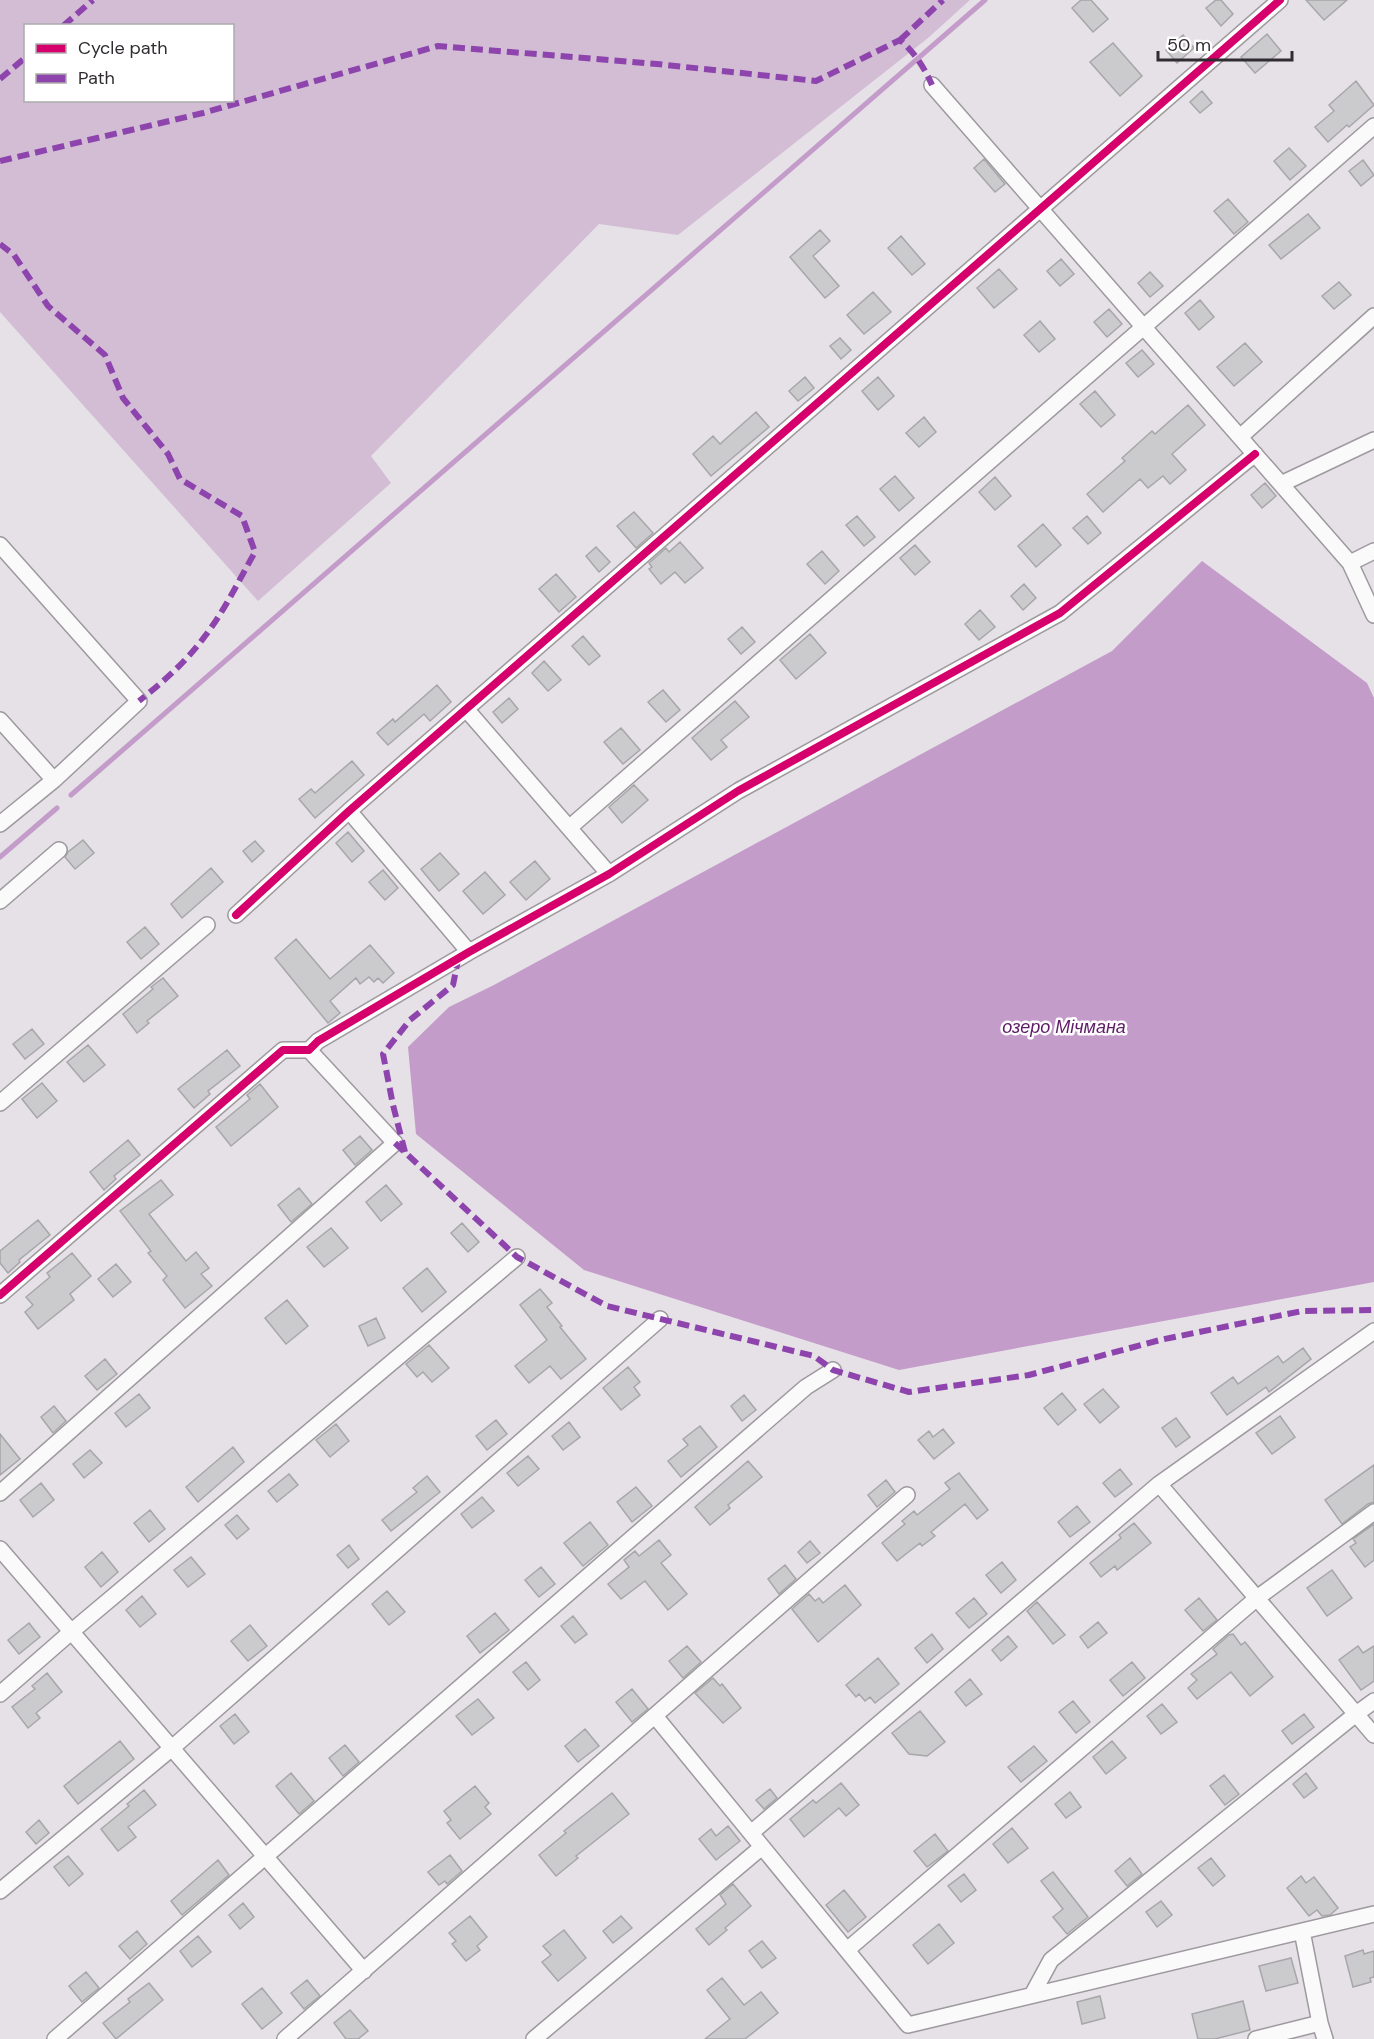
<svg xmlns="http://www.w3.org/2000/svg" width="1374" height="2039" font-family="'DM Sans',sans-serif">
<style>
.green{fill:#d3bdd5;fill-rule:evenodd}
.water{fill:#c49cca}
.lines{fill:none;stroke-linecap:round;stroke-linejoin:round}
.stream{stroke:#c49cca;stroke-width:5}
.building{fill:#cbcbcd;stroke:#a7a7a9;stroke-width:1.5}
.street-casing{stroke:#9d999e;stroke-width:18}
.street{stroke:#fbfafb;stroke-width:15}
.quiet{stroke:#8e44ad;stroke-width:6;stroke-dasharray:12 6;stroke-linecap:butt}
.cycleway-casing{stroke:#fff;stroke-width:11}
.cycleway{stroke:#d6006c;stroke-width:8}
.labels{text-anchor:middle;dominant-baseline:central;stroke-width:5;stroke-linejoin:round;paint-order:stroke}
.water-label{font-size:18px;font-style:italic;fill:#5f1b68;stroke:#fff}
</style>
<rect width="100%" height="100%" fill="#e6e0e7"/>
<path class="green" d="M0,0H970L928,38L678,235L599,224L371,456L391,483L258,601L0,312ZM26,26H232V100H26Z"/>
<path class="water" d="M1202,561L1367,683L1374,698V1282L899,1370L584,1270L416,1134L408,1047L449,1007L494,985L1112,651Z"/>
<g class="lines">
<path class="stream" d="M71,795L985,0
M0,857L57,808"/>
</g>
<path class="building" d="M1081,0H1091L1108,19L1093,32L1072,8Z
M1216,0H1221L1233,14L1221,26L1206,8Z
M1306,0H1347L1324,20Z
M1267,34L1281,51L1255,73L1241,57Z
M1183,35L1194,48L1177,63L1166,50Z
M1113,43L1142,76L1120,96L1090,62Z
M1356,81L1374,105L1349,127L1347,125L1328,142L1315,127L1334,111L1329,105Z
M1202,91L1212,103L1200,113L1190,102Z
M1289,148L1306,166L1290,180L1274,161Z
M984,159L1005,184L995,192L974,168Z
M1363,160L1374,175L1361,186L1349,171Z
M1228,199L1248,222L1234,234L1214,211Z
M1308,214L1320,228L1281,259L1269,245Z
M820,230L830,241L813,256L839,286L825,298L790,257Z
M901,236L925,264L912,275L888,248Z
M1061,259L1074,274L1060,286L1047,271Z
M999,269L1017,289L994,308L977,288Z
M1150,272L1163,286L1150,297L1138,283Z
M1339,282L1351,295L1334,309L1322,296Z
M873,292L891,312L864,334L847,315Z
M1200,300L1214,317L1199,330L1185,313Z
M1109,309L1122,324L1107,337L1094,322Z
M1040,321L1055,339L1039,352L1024,335Z
M840,338L851,350L841,359L830,346Z
M1245,343L1262,362L1234,386L1217,367Z
M1142,350L1154,364L1138,377L1126,363Z
M805,377L814,388L798,401L789,391Z
M878,377L894,396L878,410L862,391Z
M1095,391L1115,415L1101,427L1080,404Z
M1188,405L1205,425L1172,454L1186,470L1170,484L1163,476L1148,488L1140,479L1103,512L1087,494L1125,461L1122,458L1152,431L1155,434Z
M756,412L769,427L711,476L693,454L713,436L720,444Z
M924,417L936,432L919,447L906,433Z
M895,476L914,498L899,511L880,489Z
M995,477L1011,496L995,510L979,492Z
M1265,483L1276,496L1262,508L1251,495Z
M634,512L653,533L636,548L617,526Z
M857,516L875,537L864,546L846,525Z
M1087,516L1101,533L1088,544L1073,528Z
M1043,524L1061,545L1036,567L1018,546Z
M680,542L703,568L685,583L675,572L661,584L649,569L652,567L649,563L666,548L669,552Z
M915,545L930,562L915,575L900,558Z
M596,547L610,562L599,572L586,556Z
M822,551L839,571L825,584L807,564Z
M556,574L576,597L559,612L539,589Z
M1024,584L1036,598L1023,610L1011,596Z
M980,610L995,627L979,640L965,624Z
M742,627L755,642L741,654L728,639Z
M810,634L826,653L796,679L780,660Z
M583,636L600,656L589,665L572,646Z
M544,661L561,680L548,691L532,673Z
M437,685L451,702L430,721L424,714L388,745L377,733L393,719L395,722Z
M663,690L680,710L666,722L648,702Z
M509,698L518,709L502,723L493,712Z
M735,701L749,717L721,740L727,747L711,760L692,738Z
M621,728L640,750L623,764L604,742Z
M352,761L364,775L315,818L299,799L311,789L315,793Z
M634,785L648,800L622,823L609,807Z
M348,832L364,851L352,862L336,843Z
M83,840L94,853L75,869L65,857L68,852Z
M255,841L264,851L252,862L243,851Z
M440,853L459,874L439,891L421,869Z
M535,861L550,879L526,900L510,882Z
M211,868L223,882L182,918L171,904Z
M383,870L398,888L385,900L369,882Z
M485,872L505,895L483,914L463,891Z
M145,927L159,944L141,959L127,942Z
M296,939L330,979L370,945L394,973L383,983L378,978L374,982L369,977L360,984L356,978L330,1001L340,1013L328,1023L275,958Z
M163,978L178,996L147,1021L149,1023L137,1033L123,1014L153,989L151,987Z
M32,1029L44,1044L25,1059L13,1044Z
M88,1045L105,1065L84,1082L67,1062Z
M227,1050L240,1066L208,1091L210,1094L194,1108L178,1089Z
M42,1083L57,1101L37,1118L22,1099Z
M260,1084L278,1107L231,1146L216,1127L250,1099L247,1095Z
M360,1136L372,1150L355,1165L343,1150Z
M128,1140L140,1155L114,1176L116,1179L104,1190L90,1172Z
M161,1180L173,1195L149,1214L186,1261L196,1252L209,1268L201,1274L212,1286L185,1308L163,1280L167,1276L148,1253L151,1251L120,1211Z
M386,1185L402,1204L381,1221L366,1202Z
M299,1188L312,1204L291,1222L278,1205Z
M38,1220L50,1235L19,1260L20,1262L8,1273L0,1263V1251Z
M462,1223L479,1242L468,1252L451,1233Z
M331,1228L348,1248L324,1267L307,1247Z
M72,1253L91,1276L70,1294L74,1300L38,1329L25,1312L33,1305L26,1297L50,1277L47,1273Z
M116,1264L131,1282L113,1297L98,1279Z
M427,1268L446,1292L422,1312L403,1288Z
M540,1289L552,1303L547,1307L562,1326L560,1327L586,1359L561,1379L550,1366L529,1383L515,1366L547,1340L520,1305Z
M287,1300L308,1326L286,1344L265,1318Z
M376,1318L385,1338L368,1346L359,1326Z
M429,1345L449,1368L432,1382L423,1372L417,1377L406,1364Z
M1303,1348L1311,1359L1269,1392L1266,1387L1227,1415L1211,1393L1233,1377L1238,1384L1278,1356L1283,1363Z
M105,1359L117,1374L97,1390L85,1376Z
M628,1367L640,1382L634,1387L640,1395L621,1410L603,1388Z
M1103,1389L1119,1407L1100,1423L1084,1404Z
M1062,1393L1076,1410L1058,1425L1044,1408Z
M139,1394L150,1408L126,1427L115,1413Z
M744,1395L756,1410L742,1421L731,1406Z
M54,1406L66,1421L53,1433L41,1417Z
M1280,1416L1295,1437L1272,1454L1256,1433Z
M1176,1418L1190,1437L1176,1447L1162,1428Z
M496,1420L507,1434L487,1450L476,1436Z
M569,1422L580,1437L563,1450L552,1436Z
M336,1424L349,1441L330,1457L316,1440Z
M700,1426L717,1447L681,1477L668,1461L688,1445L683,1439Z
M943,1429L954,1443L934,1459L918,1440L929,1431L933,1437Z
M0,1434L20,1459L0,1475Z
M233,1447L244,1462L198,1502L186,1487Z
M90,1450L102,1463L84,1478L73,1464Z
M528,1456L539,1469L518,1486L507,1473Z
M748,1461L762,1477L728,1505L730,1508L710,1525L695,1507Z
M1374,1465V1502L1368,1504L1342,1524L1325,1500Z
M1120,1469L1132,1484L1115,1497L1103,1483Z
M959,1473L988,1510L977,1519L965,1504L931,1532L935,1536L922,1546L920,1543L897,1561L882,1543L905,1524L902,1521L914,1511L917,1515L950,1489L945,1483Z
M289,1474L298,1485L277,1502L268,1491Z
M427,1476L440,1492L391,1531L382,1520L417,1492L413,1488Z
M886,1480L895,1492L877,1507L868,1495Z
M41,1483L54,1500L33,1517L20,1500Z
M636,1487L652,1506L632,1522L617,1502Z
M482,1497L494,1511L472,1528L461,1514Z
M1077,1506L1090,1522L1070,1537L1058,1522Z
M150,1510L165,1529L149,1542L134,1523Z
M237,1515L249,1529L237,1539L225,1525Z
M590,1522L608,1545L583,1566L564,1543Z
M1134,1523L1151,1543L1117,1570L1115,1566L1101,1577L1090,1563L1121,1538L1119,1535Z
M1374,1524V1560L1365,1567L1350,1547L1356,1543L1353,1539Z
M659,1540L671,1555L661,1563L687,1594L668,1610L645,1581L621,1599L608,1584L629,1567L624,1560L635,1551L639,1556Z
M810,1541L820,1553L807,1563L798,1552Z
M349,1545L359,1559L348,1568L337,1555Z
M102,1552L118,1572L101,1587L85,1567Z
M191,1557L205,1574L188,1587L174,1570Z
M1002,1562L1016,1580L1001,1593L986,1575Z
M785,1565L796,1579L779,1594L768,1579Z
M541,1567L555,1584L539,1597L525,1580Z
M1332,1570L1352,1598L1327,1616L1307,1588Z
M845,1585L861,1605L818,1642L792,1609L809,1594L815,1601L819,1598L823,1603Z
M387,1591L405,1612L389,1625L372,1604Z
M142,1596L156,1614L140,1627L126,1610Z
M974,1598L987,1614L969,1628L956,1613Z
M1199,1598L1217,1620L1203,1631L1185,1610Z
M1037,1602L1065,1635L1053,1644L1027,1611Z
M495,1613L509,1630L480,1653L467,1636Z
M573,1616L587,1634L575,1643L561,1626Z
M1098,1622L1107,1633L1088,1648L1080,1637Z
M29,1623L40,1637L19,1654L8,1640Z
M250,1625L267,1646L248,1661L231,1641Z
M932,1634L943,1649L927,1663L915,1648Z
M1233,1634L1241,1645L1245,1642L1273,1677L1250,1696L1231,1672L1197,1699L1188,1688L1197,1680L1191,1674L1217,1654L1213,1649L1229,1635Z
M1008,1636L1017,1647L1001,1661L992,1650Z
M687,1646L701,1662L683,1678L669,1661Z
M1358,1646L1363,1653L1374,1646V1681L1361,1690L1339,1660Z
M878,1658L899,1684L875,1703L870,1697L865,1701L859,1694L856,1697L846,1685Z
M526,1662L540,1680L528,1690L513,1672Z
M1132,1662L1145,1678L1123,1696L1110,1680Z
M47,1673L62,1692L36,1713L40,1718L28,1728L12,1707L35,1689L32,1686Z
M713,1678L720,1686L722,1684L741,1708L723,1723L695,1693Z
M970,1679L982,1694L966,1706L955,1692Z
M632,1689L648,1709L632,1722L616,1702Z
M478,1699L494,1718L472,1735L456,1716Z
M1073,1701L1090,1722L1076,1733L1059,1712Z
M1162,1704L1177,1722L1161,1734L1147,1716Z
M920,1711L945,1742L927,1756L909,1754L892,1733Z
M235,1714L249,1732L234,1744L220,1726Z
M1304,1714L1314,1727L1292,1744L1282,1731Z
M585,1729L599,1746L578,1762L565,1746Z
M120,1741L134,1759L78,1804L64,1786Z
M1112,1741L1126,1758L1106,1774L1093,1757Z
M345,1745L359,1762L343,1776L329,1758Z
M1034,1746L1047,1761L1021,1782L1008,1767Z
M291,1773L314,1801L299,1814L276,1786Z
M1306,1773L1317,1788L1304,1798L1293,1784Z
M1224,1775L1239,1794L1225,1805L1210,1786Z
M841,1783L859,1805L846,1816L839,1808L804,1837L790,1819L813,1800L816,1803Z
M475,1786L489,1803L485,1807L491,1814L460,1839L447,1823L451,1820L444,1811Z
M770,1789L777,1798L764,1809L756,1800Z
M144,1790L156,1805L128,1827L136,1837L118,1851L101,1829L129,1806L127,1804Z
M1070,1792L1081,1807L1066,1818L1055,1804Z
M612,1793L629,1814L576,1856L578,1858L556,1876L539,1855L566,1833L564,1831Z
M39,1820L49,1833L36,1844L26,1832Z
M728,1826L740,1841L716,1860L699,1839L711,1829L716,1836Z
M1012,1828L1028,1848L1008,1863L993,1844Z
M935,1834L948,1851L927,1867L914,1851Z
M450,1855L462,1871L447,1884L445,1881L439,1885L428,1872Z
M68,1856L83,1874L69,1886L54,1867Z
M1130,1858L1142,1874L1127,1886L1115,1871Z
M1211,1858L1225,1876L1213,1886L1198,1868Z
M218,1860L229,1875L182,1915L171,1901Z
M1053,1872L1088,1917L1067,1934L1053,1917L1063,1909L1041,1881Z
M964,1874L976,1890L961,1902L948,1886Z
M1301,1876L1306,1883L1314,1877L1338,1908L1330,1915L1322,1916L1317,1910L1309,1916L1287,1888Z
M733,1884L751,1906L725,1928L727,1930L709,1945L696,1929L726,1904L720,1895Z
M844,1890L866,1917L848,1932L826,1905Z
M1161,1901L1172,1915L1157,1927L1146,1912Z
M243,1903L254,1917L240,1929L229,1915Z
M470,1916L487,1937L477,1946L480,1950L466,1961L452,1944L456,1941L449,1933Z
M621,1916L632,1928L613,1943L603,1931Z
M939,1924L954,1943L928,1964L913,1945Z
M564,1930L586,1958L558,1981L542,1962L551,1955L543,1946Z
M137,1931L147,1944L130,1959L119,1946Z
M198,1936L211,1952L192,1967L180,1951Z
M762,1941L776,1958L762,1968L749,1951Z
M1363,1950L1364,1954L1374,1951V1977L1370,1978L1371,1982L1353,1987L1345,1956Z
M1291,1958L1298,1983L1266,1991L1259,1966Z
M86,1972L99,1988L82,2002L69,1986Z
M722,1978L744,2005L761,1992L778,2013L745,2039H705L730,2019L707,1990Z
M307,1980L320,1996L304,2009L291,1993Z
M149,1983L163,2000L116,2039L103,2023L130,2002L128,1999Z
M262,1988L282,2013L262,2029L242,2004Z
M1100,1996L1105,2018L1082,2024L1077,2002Z
M1243,2001L1250,2030L1215,2039H1198L1192,2014Z
M350,2010L368,2031L358,2039H346L334,2023Z"/>
<g class="lines">
<g class="street-casing">
<path id="street" d="M932,85L1350,563L1374,615
M1240,437L1374,316
M1281,484L1374,440
M0,545L139,701L54,780L0,824
M1350,563L1374,551
M466,709L609,874
M0,720L54,780
M349,811L469,952
M569,828L1374,126
M0,901L59,850
M236,915L349,811L1280,0
M0,1103L207,925
M0,1295L283,1050H309L318,1041L469,952L609,874L738,791L1060,613L1255,454
M1159,1484L1374,1735
M0,1493L395,1143L309,1050
M0,1549L364,1971
M0,1694L71,1632L517,1257
M655,1716L908,2025L1374,1914
M751,1833L1159,1484L1374,1331
M0,1891L172,1748L660,1319
M1302,1931L1320,2023L1325,2039
M847,1950L1257,1598L1374,1512
M1032,1995L1051,1960L1356,1714L1374,1701
M55,2039L806,1387L833,1370
M285,2039L907,1495
M534,2039L762,1847
M1256,2039L1320,2023"/>
</g>
<use href="#street" class="street"/>
<path class="quiet" d="M63,26L93,0
M900,40L943,0
M0,79L26,57
M0,161L203,113L438,46L657,64L816,81L900,40C915,53 924,67 932,85
M0,244L14,255L48,306L105,355L123,398L168,454L180,479L242,516L255,552C239,580 225,610 205,636C187,661 163,682 139,701
M395,1143L517,1257L607,1306L814,1356L833,1370L909,1392L1029,1375L1160,1340L1302,1311L1374,1310
M405,1152L393,1105L383,1054L410,1020L453,985L458,960"/>
<g class="cycleway-casing">
<path id="cycleway" d="M236,915L349,811L1280,0
M0,1295L283,1050H309L318,1041L469,952L609,874L738,791L1060,613L1255,454"/>
</g>
<use href="#cycleway" class="cycleway"/>
</g>
<g class="labels">
<g class="water-label">
<text x="1064" y="1027">озеро Мічмана</text>
</g>
</g>
<rect x="24" y="24" width="210" height="78" fill="#ffffff" stroke="#acabad" stroke-width="1.5"/>
<rect x="36" y="44" width="30" height="9" fill="#d6006c" stroke="#acabad" stroke-width="1.5"/>
<text x="78" y="54" font-size="18" fill="#302c31">Cycle path</text>
<rect x="36" y="74" width="30" height="9" fill="#8e44ad" stroke="#acabad" stroke-width="1.5"/>
<text x="78" y="84" font-size="18" fill="#302c31">Path</text>
<path d="M1158 51v9h134v-9" fill="none" stroke="#302c31" stroke-width="3"/>
<text x="1167" y="51" font-size="18" fill="#302c31" stroke="#ffffff" stroke-width="4.5" paint-order="stroke">50 m</text>
</svg>
